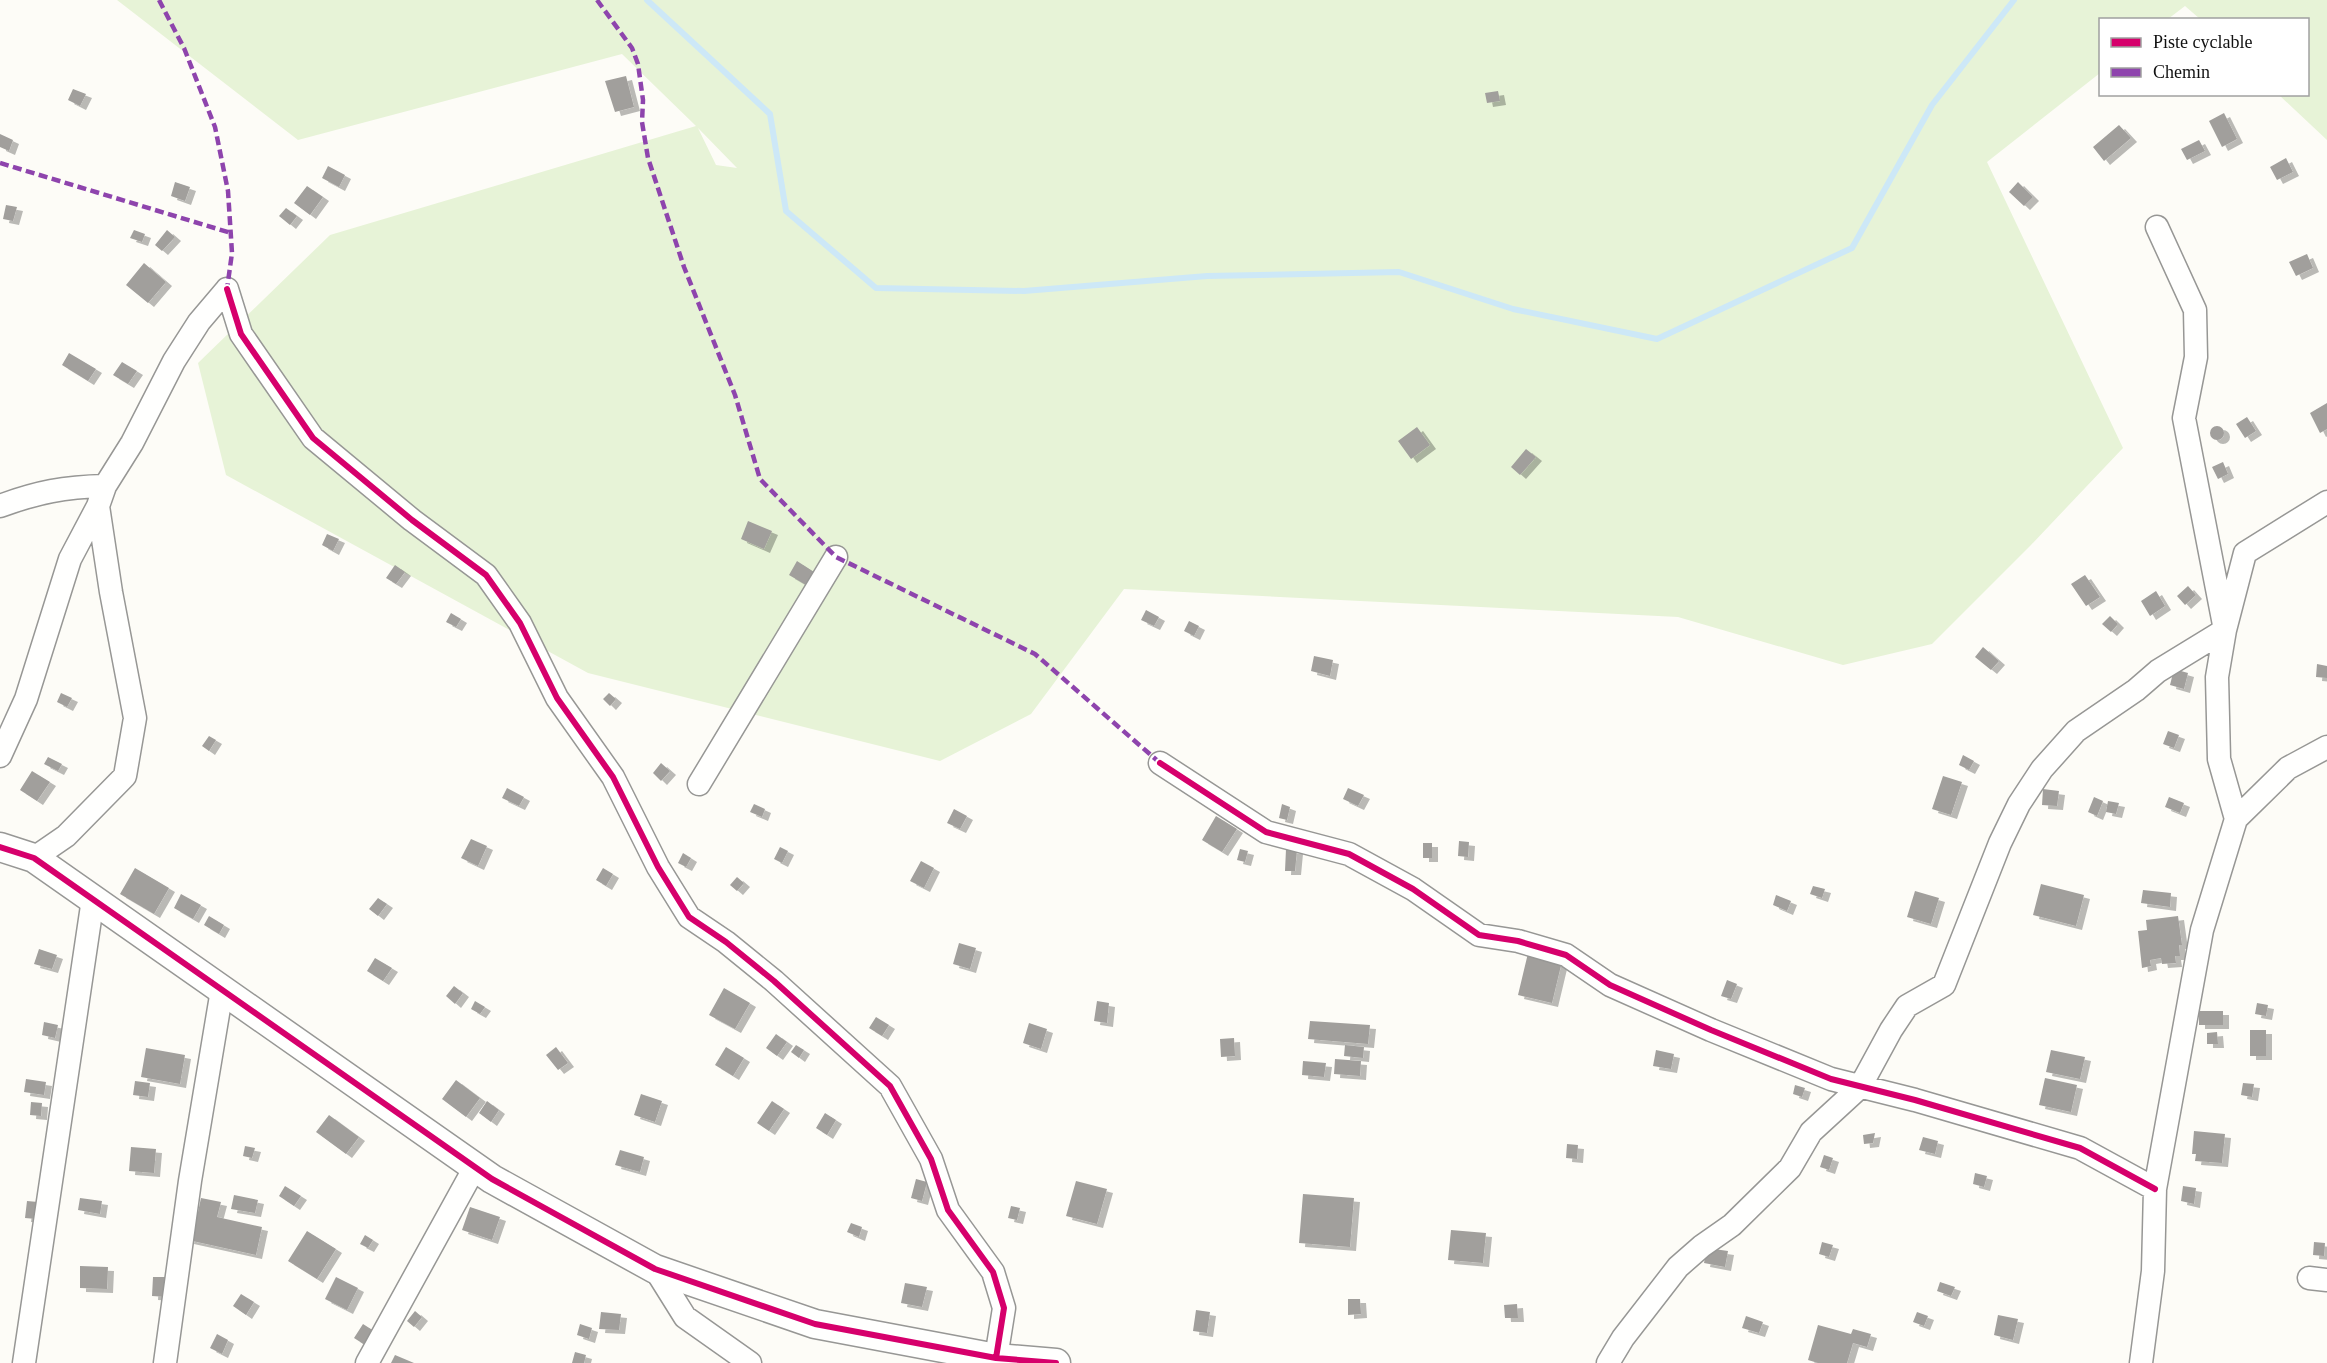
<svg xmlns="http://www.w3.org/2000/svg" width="2327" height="1363" font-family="'Times New Roman',serif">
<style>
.green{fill:#e7f3d7;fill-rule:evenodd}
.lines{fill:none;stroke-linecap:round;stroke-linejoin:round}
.stream{stroke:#cde8f7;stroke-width:6}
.building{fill:#a19f9c;filter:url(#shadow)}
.minor-casing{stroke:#979795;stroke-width:25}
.tertiary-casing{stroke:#979795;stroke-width:31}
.minor{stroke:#fffffe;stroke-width:22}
.tertiary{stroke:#fffffe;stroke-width:28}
.quiet{stroke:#8e44ad;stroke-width:4.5;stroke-dasharray:9 4.5;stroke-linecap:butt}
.cycleway-casing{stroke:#fff;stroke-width:10}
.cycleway{stroke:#d6006c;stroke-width:6}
</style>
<defs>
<filter id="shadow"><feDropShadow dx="6" dy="4" stdDeviation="0" flood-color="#0004"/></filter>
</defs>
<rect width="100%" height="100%" fill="#fdfcf7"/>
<path class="green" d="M117,0H2327V140L2279,95L2308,94V20L2200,19L2185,6L2168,19L2100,20V73L1987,162L2123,448L2030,546L1932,644L1843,665L1678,617L1124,589L1031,714L940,761L588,673L226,475L198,363L330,235L696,126L622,54L298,140ZM698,128L737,168L716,165Z"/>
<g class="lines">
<path class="stream" d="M647,0L770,114L786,211L876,288L1024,291L1207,276L1399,272L1513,309L1657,339L1852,248L1932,105L2014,0"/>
</g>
<path class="building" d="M626,76L634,107L615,112L605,81Z
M73,89L86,94L80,106L68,100Z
M1498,91L1500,101L1487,103L1485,93Z
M2224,113L2237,139L2222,147L2209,121Z
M2119,125L2131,138L2104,161L2093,147Z
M0,134L13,140L9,151L0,147Z
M2199,140L2205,151L2187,160L2181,149Z
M2286,158L2293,172L2277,180L2270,167Z
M328,166L345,175L339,187L322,178Z
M175,182L190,187L185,201L171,196Z
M2018,182L2033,197L2024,206L2009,192Z
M307,186L323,197L310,215L294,203Z
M6,205L17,207L13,221L3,219Z
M286,208L297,216L290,225L279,216Z
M134,230L145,234L142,242L130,238Z
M167,230L175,237L162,251L155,245Z
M2307,254L2313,268L2296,276L2289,262Z
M144,263L166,282L148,303L126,285Z
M69,353L96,369L88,381L62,365Z
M122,362L137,371L128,384L113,375Z
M2327,403V429L2320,433L2310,413Z
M2247,417L2256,431L2245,438L2236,424Z
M2210 433a7 7 0 1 1 14 0a7 7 0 1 1-14 0Z
M1417,427L1430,445L1411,459L1398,441Z
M1526,449L1536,457L1520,475L1511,467Z
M2223,462L2228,474L2218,479L2212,467Z
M748,521L772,531L764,549L741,539Z
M327,534L339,539L333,551L322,545Z
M797,561L814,572L806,585L789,575Z
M395,565L405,572L396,584L386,578Z
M2085,575L2100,597L2086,606L2071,584Z
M2188,586L2196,595L2185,605L2177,596Z
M2156,591L2165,606L2150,616L2141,601Z
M1146,610L1159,617L1154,626L1141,620Z
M451,613L461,619L456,627L446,622Z
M2110,616L2118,624L2111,632L2102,624Z
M1189,621L1199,626L1194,636L1184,631Z
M1983,647L1999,661L1991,670L1975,657Z
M1314,656L1333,660L1330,676L1311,671Z
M2317,664L2327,666V678L2316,677Z
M2174,669L2188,673L2184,689L2170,685Z
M61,693L72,698L67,707L57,702Z
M609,693L616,699L610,706L603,699Z
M2168,731L2179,735L2174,748L2163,744Z
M209,736L216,740L209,751L202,746Z
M1963,755L1974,761L1969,770L1959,765Z
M48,757L62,764L58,771L44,764Z
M661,763L670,771L661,781L653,773Z
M32,771L50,782L37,801L20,790Z
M1943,776L1962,782L1951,815L1932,809Z
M507,788L524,797L519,806L502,798Z
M1348,788L1364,795L1358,806L1343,799Z
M2043,789L2059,791L2057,806L2042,805Z
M2094,797L2103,801L2097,816L2088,812Z
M2169,797L2184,803L2180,813L2165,807Z
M2108,801L2119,803L2116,814L2106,812Z
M754,804L765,809L762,817L750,812Z
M1282,804L1290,807L1287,820L1279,818Z
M954,809L967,816L960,829L947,823Z
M1216,816L1237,829L1222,852L1202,840Z
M471,839L487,846L478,866L461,858Z
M1459,841L1469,842L1468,857L1458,856Z
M1423,843H1432V858H1423Z
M780,847L788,851L782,863L774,859Z
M1240,849L1248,851L1245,862L1237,860Z
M1286,849L1297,850L1295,871H1285Z
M683,853L691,858L686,867L678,863Z
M921,861L934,868L924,888L910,881Z
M135,868L169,888L154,914L120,894Z
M603,868L613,874L606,886L596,880Z
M737,877L744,883L737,891L730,885Z
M2041,884L2084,895L2076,926L2033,915Z
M1813,886L1825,889L1822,898L1810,894Z
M2143,890L2171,893L2170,907L2141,903Z
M1915,891L1939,898L1931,924L1907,917Z
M181,894L201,905L193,919L174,908Z
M1776,895L1791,901L1787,911L1773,905Z
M378,898L387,904L378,916L369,909Z
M209,916L224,925L219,934L204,925Z
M2178,916L2182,945H2179L2180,956H2175L2176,963L2162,964L2161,958L2150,960L2151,966L2142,968L2138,931L2147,930L2146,920Z
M959,943L976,948L970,969L953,964Z
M39,949L57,955L52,969L34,964Z
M1529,949L1563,957L1552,1003L1518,995Z
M375,958L392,968L383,981L367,971Z
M1727,980L1737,984L1731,999L1721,996Z
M454,986L463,993L455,1004L446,996Z
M724,988L750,1003L735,1029L709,1015Z
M475,1001L485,1007L480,1014L471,1009Z
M1097,1001L1109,1003L1107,1023L1094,1021Z
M2257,1003L2268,1005L2266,1016L2255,1014Z
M2199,1011H2223V1025H2199Z
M876,1017L889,1025L882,1036L869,1028Z
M1310,1021L1370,1025L1368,1044L1308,1039Z
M44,1022L58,1025L55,1038L42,1035Z
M1029,1023L1047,1029L1041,1049L1023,1043Z
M2250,1030H2266V1056H2250Z
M2217,1032L2218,1044H2207V1033Z
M776,1034L787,1042L777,1056L766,1048Z
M1234,1038L1235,1056L1221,1057L1220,1039Z
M796,1045L804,1050L799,1058L791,1052Z
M1345,1045L1364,1047L1363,1058L1344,1056Z
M556,1047L568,1063L558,1070L546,1055Z
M726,1047L744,1058L733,1076L715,1065Z
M146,1048L185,1055L180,1084L141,1077Z
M1656,1050L1674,1054L1671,1069L1653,1066Z
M2051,1050L2085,1057L2080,1079L2046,1072Z
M1335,1059L1361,1061L1360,1076L1334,1074Z
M1303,1061L1326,1063L1324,1077L1302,1075Z
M2045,1078L2077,1085L2071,1112L2039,1105Z
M26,1079L46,1082L44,1095L24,1092Z
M456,1080L480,1098L466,1117L442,1099Z
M135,1081L150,1083L148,1097L133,1095Z
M2243,1083L2254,1084L2252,1097L2241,1095Z
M1795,1085L1805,1088L1802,1097L1793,1094Z
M641,1094L662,1101L655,1122L634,1115Z
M487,1101L499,1110L491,1122L479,1113Z
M772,1101L784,1109L769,1131L757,1123Z
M31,1102L42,1103L41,1116L30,1115Z
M825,1113L836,1120L827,1135L816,1128Z
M329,1115L359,1137L346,1154L316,1132Z
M2194,1131L2225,1134L2222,1163L2195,1161L2196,1154H2192Z
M1875,1133L1873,1143L1864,1144L1863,1135Z
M1923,1137L1938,1141L1935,1154L1919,1150Z
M1567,1144L1578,1145L1577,1159L1566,1158Z
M245,1146L255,1148L252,1158L243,1156Z
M131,1147L156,1149L154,1173L129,1171Z
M620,1150L644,1157L640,1172L615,1165Z
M1824,1155L1833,1158L1829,1170L1820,1167Z
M1975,1173L1987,1176L1984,1187L1973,1184Z
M916,1179L927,1182L922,1201L911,1198Z
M1076,1181L1107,1189L1097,1224L1066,1216Z
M285,1186L301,1196L294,1206L279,1196Z
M2183,1186L2196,1188L2194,1204L2181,1201Z
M1303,1194L1354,1198L1350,1247L1299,1243Z
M234,1195L258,1200L255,1213L231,1209Z
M80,1198L102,1201L100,1214L78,1210Z
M201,1198L221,1202L217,1217L262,1227L256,1255L188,1240L194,1212H198Z
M27,1201L38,1202L36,1219L25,1218Z
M1011,1206L1020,1208L1017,1220L1008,1218Z
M470,1207L500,1217L492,1240L462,1230Z
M851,1223L862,1227L859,1237L847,1232Z
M1451,1230L1486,1233L1483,1263L1448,1260Z
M307,1231L336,1249L317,1279L288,1261Z
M365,1235L373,1240L368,1248L360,1244Z
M1822,1242L1833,1245L1829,1257L1819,1254Z
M2314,1242L2325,1243L2324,1256L2313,1255Z
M1707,1248L1728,1251L1725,1267L1704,1263Z
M80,1266L108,1267L107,1289L80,1288Z
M153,1277H168L167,1297L152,1296Z
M336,1277L358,1288L347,1310L325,1299Z
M1940,1282L1955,1287L1951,1296L1937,1291Z
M905,1283L927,1287L922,1307L901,1303Z
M241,1294L254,1302L246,1315L233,1306Z
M1348,1299H1360L1361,1314L1348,1315Z
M1517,1304L1518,1318H1505L1504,1305Z
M1196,1310L1210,1312L1207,1333L1193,1331Z
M415,1311L422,1317L414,1327L407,1321Z
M601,1312L621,1314L619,1330L599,1329Z
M1917,1312L1928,1316L1924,1326L1913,1322Z
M1998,1315L2018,1319L2013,1340L1994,1335Z
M1746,1316L1763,1322L1759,1333L1742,1328Z
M363,1324L374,1331L365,1345L354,1338Z
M580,1324L592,1328L589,1339L577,1335Z
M1818,1325L1851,1334L1853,1329L1871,1334L1867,1347L1853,1343L1847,1363H1818L1808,1360Z
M217,1334L228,1340L222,1354L210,1348Z
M575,1352L586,1355L584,1363H572Z
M395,1355L414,1363H391Z"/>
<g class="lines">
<g class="minor-casing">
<path id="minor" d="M2157,227L2195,310L2196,357L2184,418L2225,630L2245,553L2327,502
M227,289L241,334L313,438L412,520L486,575L520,623L557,698L613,777L658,867L689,917L726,942L774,981L890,1086L931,1159L948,1210L993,1272L1004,1308L996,1358
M0,506C38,492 64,487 105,486
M0,756L26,699L70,559L98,506L105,486L132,443L174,361L199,322L227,289
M1160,763L1266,832L1349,854L1413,889L1479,935L1518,941L1566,955L1610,985L1711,1030L1831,1079L1915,1100L2080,1148L2155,1189
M699,784L836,557
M2236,819L2288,768L2327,747
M34,858L66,836L125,776L135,718L111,592L98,506
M655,1269L685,1317L750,1363
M2309,1278L2327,1280
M24,1363L93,899
M165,1363L190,1181L222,990
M367,1363L475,1167
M1608,1363L1623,1338L1678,1267L1702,1246L1732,1225L1790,1168L1811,1132L1860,1087L1891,1030L1907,1006L1944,985L2000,843L2019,804L2042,769L2076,731L2136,690L2158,671L2225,630
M2141,1363L2153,1271L2155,1189L2202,930L2236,819L2219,759L2217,677L2225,630"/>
</g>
<g class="tertiary-casing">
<path id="tertiary" d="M0,847L34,858L492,1179L655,1269L815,1324L996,1358L1056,1363"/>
</g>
<use href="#minor" class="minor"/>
<use href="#tertiary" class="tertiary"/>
<path class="quiet" d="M159,0L184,48L215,127L228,191L232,253L227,289
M597,0L632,48L638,64L643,100L642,122L648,158L684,267L735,395L760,479L836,557L1035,654L1160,763
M0,163L231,233"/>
<g class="cycleway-casing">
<path id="cycleway" d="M227,289L241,334L313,438L412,520L486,575L520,623L557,698L613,777L658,867L689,917L726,942L774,981L890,1086L931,1159L948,1210L993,1272L1004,1308L996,1358
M1160,763L1266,832L1349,854L1413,889L1479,935L1518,941L1566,955L1610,985L1711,1030L1831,1079L1915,1100L2080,1148L2155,1189
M0,847L34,858L492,1179L655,1269L815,1324L996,1358L1056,1363"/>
</g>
<use href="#cycleway" class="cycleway"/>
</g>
<rect x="2099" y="18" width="210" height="78" fill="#ffffff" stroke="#a0a0a0" stroke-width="1.5"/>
<rect x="2111" y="38" width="30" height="9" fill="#d6006c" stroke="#a0a0a0" stroke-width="1.5"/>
<text x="2153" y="48" font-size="18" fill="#111111">Piste cyclable</text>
<rect x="2111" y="68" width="30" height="9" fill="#8e44ad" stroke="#a0a0a0" stroke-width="1.5"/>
<text x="2153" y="78" font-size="18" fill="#111111">Chemin</text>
</svg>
